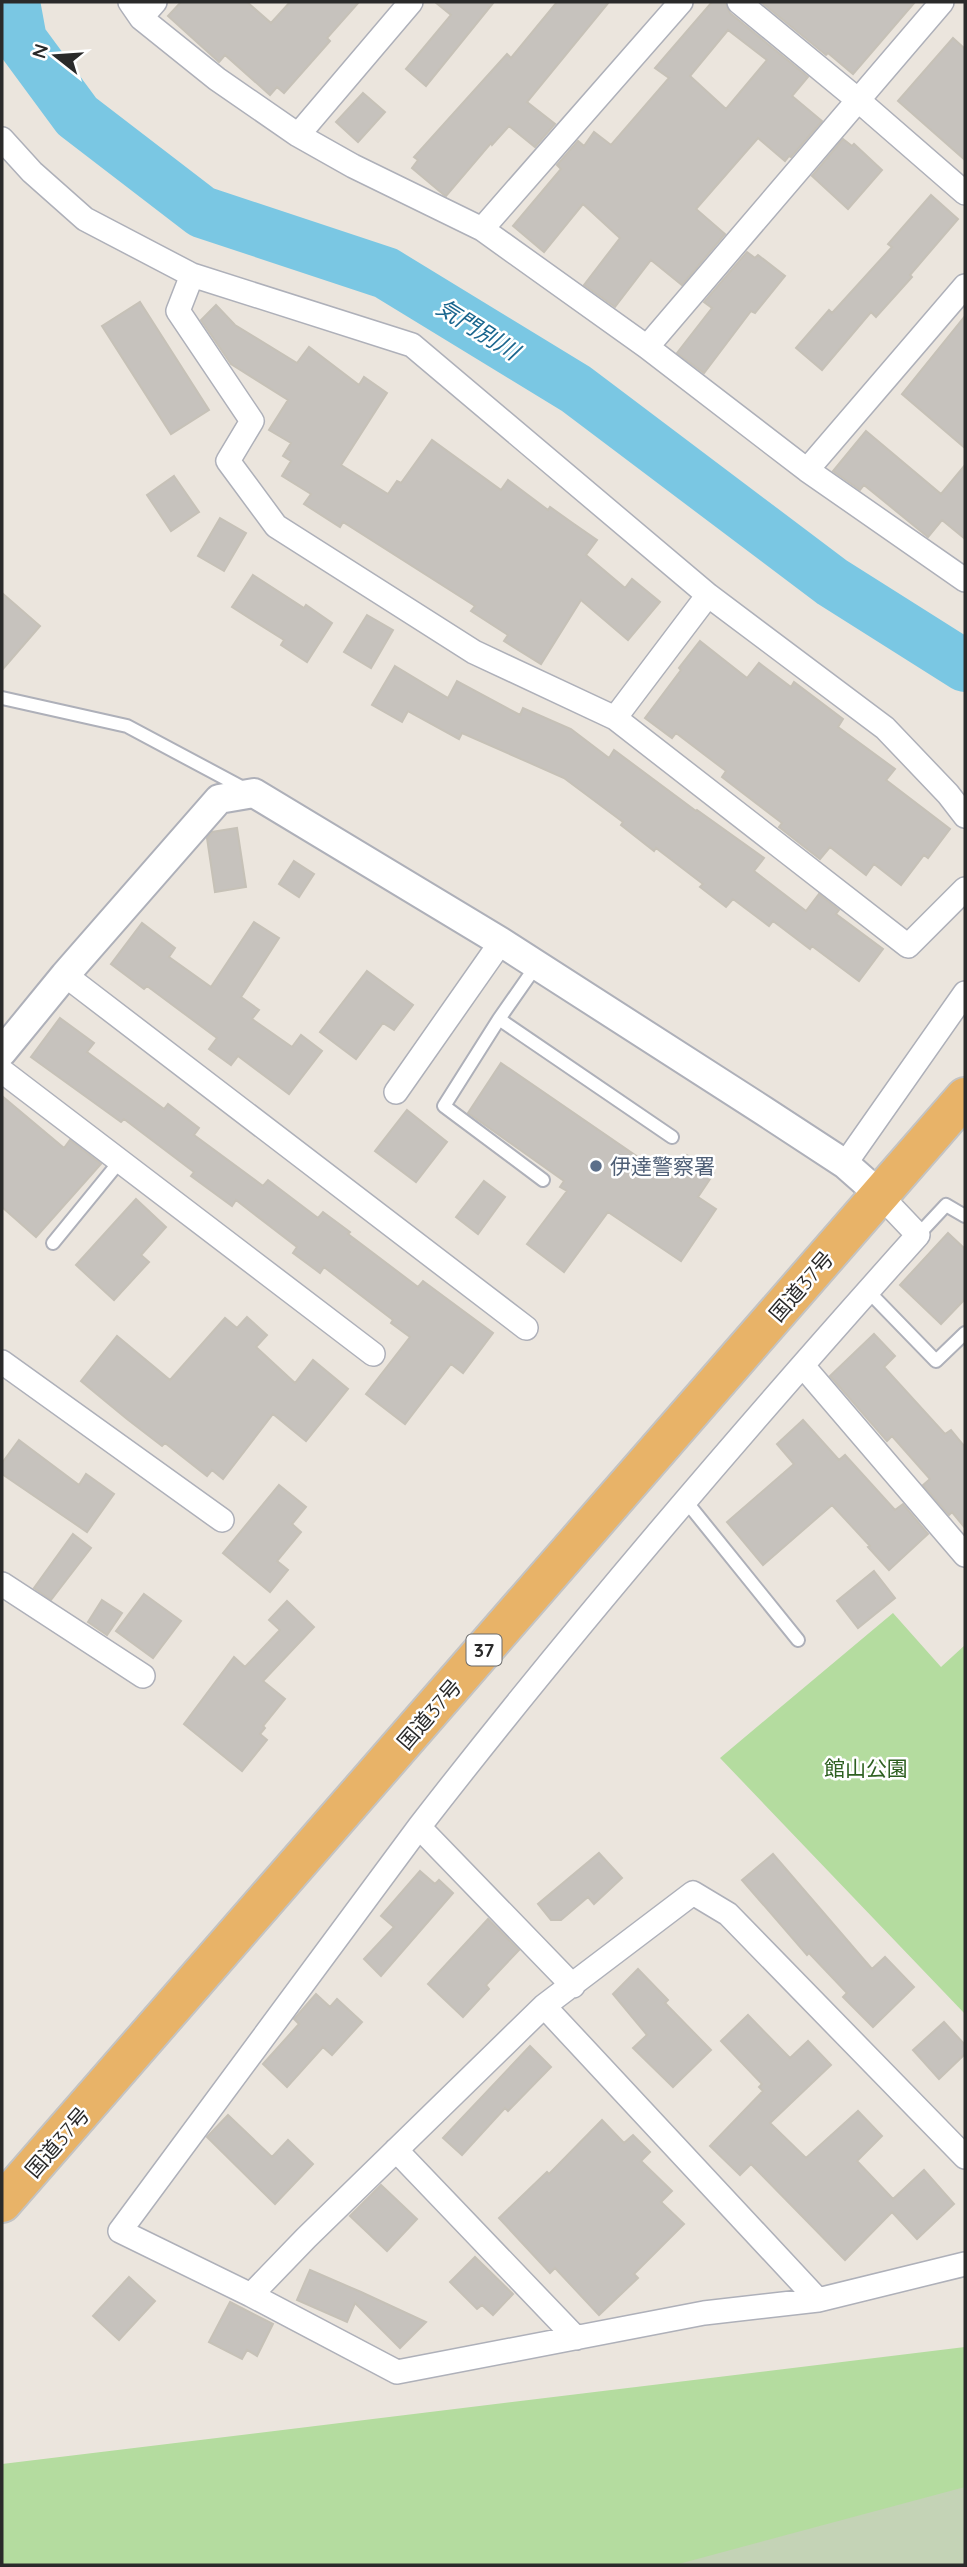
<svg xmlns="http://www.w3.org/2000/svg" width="967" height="2567" font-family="Quicksand,'Noto Sans JP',sans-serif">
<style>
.green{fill:#b4dc9f}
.cemetery{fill:#c4d3b6}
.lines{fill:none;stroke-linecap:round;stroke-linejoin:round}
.river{stroke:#7ac7e3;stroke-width:52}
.building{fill:#c6c2bd;stroke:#c6c1b7;stroke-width:2;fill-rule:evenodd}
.service-casing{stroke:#aeb0b9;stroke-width:16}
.minor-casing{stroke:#aeb0b9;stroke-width:26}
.tertiary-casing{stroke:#aeb0b9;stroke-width:32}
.trunk-casing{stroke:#c3c3c3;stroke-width:42}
.service{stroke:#fff;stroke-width:12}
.minor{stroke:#fff;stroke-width:23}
.tertiary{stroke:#fff;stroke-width:28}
.trunk{stroke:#e8b368;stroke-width:38}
.service-dot{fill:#5c6f8a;stroke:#fff;stroke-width:2.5}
.labels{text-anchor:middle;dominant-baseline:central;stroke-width:5;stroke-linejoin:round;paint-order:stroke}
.shield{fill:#fff;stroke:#6a6a6a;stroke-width:2}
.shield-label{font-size:19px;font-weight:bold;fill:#2a2a2a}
.service-label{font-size:21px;fill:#4e5e75;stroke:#fff;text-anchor:start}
.street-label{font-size:21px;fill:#2a2a2a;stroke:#fff}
.park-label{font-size:21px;fill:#2e6021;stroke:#fff}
.water-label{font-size:23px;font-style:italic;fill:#1a668e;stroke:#fff}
</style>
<rect width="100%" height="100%" fill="#ebe5dd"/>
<path class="green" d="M893,1613L941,1667L965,1645V2014L720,1758Z
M965,2347V2493L683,2565H2V2464Z"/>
<path class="cemetery" d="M965,2487V2565H675Z"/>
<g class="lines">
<path class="river" d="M14,2L21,40L77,116L202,212L386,273L576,389L832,582L965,666"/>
</g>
<path class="building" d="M181,2H247L271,23L290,2H359L327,38L330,41L284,93L277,87L270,95L225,55L219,62L168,16Z
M435,2H494L426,86L406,69L451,15Z
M557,2H609L527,102L555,124L535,147L509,126L492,145L491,143L446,196L444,195L412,168L418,160L414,157L507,54L511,58Z
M712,2H725L730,13L808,77L792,96L822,121L791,157L789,156L785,161L758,138L696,209L725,234L682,285L651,260L615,307L584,285L620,238L583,204L544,252L513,226L561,169L557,165L578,141L584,146L594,132L611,145L669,78L655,68ZM728,30L767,60L726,109L690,76Z
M761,2H915L853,74L828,53L826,55Z
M953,38L965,49V160L898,101Z
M363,93L385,112L358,142L336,122Z
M843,139L852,146L854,144L882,170L848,209L812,176Z
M931,195L958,219L910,275L912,277L876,317L871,312L822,370L796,348L829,310L832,313L892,247L888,244Z
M747,252L755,258L758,255L785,276L755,313L751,311L704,373L677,353L712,308L704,302Z
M140,302L209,410L171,434L102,326Z
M216,305L235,325L297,363L309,347L359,385L364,377L387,393L341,465L388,494L397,481L401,483L432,440L501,490L508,480L548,510L550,507L574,524L597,540L586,555L625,588L632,579L660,602L628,640L581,600L541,664L504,641L508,635L471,611L475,606L343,522L340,527L304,504L311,494L282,476L291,461L283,456L291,443L269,430L288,400L231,364L201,320Z
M965,316V448L902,394Z
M866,431L941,494L965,465V539L942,520L928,537L864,485L860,490L833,471Z
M174,476L199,512L171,531L147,495Z
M220,518L246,533L224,571L198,556Z
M253,575L304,608L306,605L332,623L307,662L281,645L284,640L232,607Z
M2,593L40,626L2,670Z
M367,615L393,630L371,668L344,652Z
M700,641L747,678L759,663L791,687L794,682L843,719L838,727L895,769L886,780L950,829L928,858L924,855L901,885L874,864L866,875L830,847L820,859L779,827L782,823L722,777L726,771L676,733L672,738L645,718L681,670L679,668Z
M395,666L448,698L457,681L520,715L523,708L571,729L609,758L614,750L696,811L697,810L764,858L754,871L806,911L819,894L839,910L836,914L883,949L859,981L812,946L810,949L773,921L769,926L733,899L726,907L700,887L703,884L656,848L654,851L621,825L623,822L564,778L462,733L459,739L408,711L402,722L372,705Z
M237,828L246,887L215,892L207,838L212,832Z
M294,861L314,874L299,897L279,884Z
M254,922L279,938L241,997L259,1010L252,1019L292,1047L301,1035L322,1051L289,1094L238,1056L231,1065L209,1049L217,1038L147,986L144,989L111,964L142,923L175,948L169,957L211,987Z
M367,971L413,1005L394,1030L383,1023L356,1059L320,1032Z
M60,1018L94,1043L87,1052L164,1109L168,1104L199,1128L194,1135L263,1186L268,1180L318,1218L323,1212L350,1232L348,1234L418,1287L423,1281L493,1333L463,1373L451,1364L405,1424L366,1394L410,1337L391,1323L393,1320L324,1267L320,1273L293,1253L297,1247L236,1200L232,1206L191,1176L194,1172L124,1119L121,1122L31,1057Z
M501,1063L670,1179L687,1155L714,1173L698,1197L716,1209L681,1261L608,1212L564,1272L527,1244L567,1191L560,1187L564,1181L468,1113Z
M2,1096L64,1148L70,1140L101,1164L36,1237L2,1207Z
M407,1110L447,1142L416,1182L375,1151Z
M484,1181L505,1197L478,1234L456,1217Z
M136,1199L166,1227L141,1255L149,1262L114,1300L76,1265Z
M948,1233L965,1249V1299L941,1324L900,1285Z
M247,1317L267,1335L256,1347L295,1383L313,1360L348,1389L306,1441L273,1414L223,1479L212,1470L207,1476L165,1443L162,1446L127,1419L81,1381L117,1336L170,1380L225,1318L237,1328Z
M874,1334L895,1356L884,1367L945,1434L951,1430L965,1447V1528L952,1512L949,1515L923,1485L930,1479L892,1436L887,1441L830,1376Z
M803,1420L839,1460L845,1455L895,1510L903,1504L928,1534L889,1570L868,1547L870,1546L832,1505L763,1565L727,1522L794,1464L777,1444Z
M19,1440L79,1485L86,1474L114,1494L87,1532L2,1474V1463Z
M279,1485L306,1507L292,1524L301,1532L277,1561L288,1570L270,1592L223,1553Z
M73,1534L91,1548L51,1600L34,1588Z
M874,1571L895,1598L858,1628L837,1601Z
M144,1594L181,1621L153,1658L116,1631Z
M102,1600L122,1613L107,1635L88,1622Z
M287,1601L314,1627L263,1681L285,1699L263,1726L265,1728L260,1734L267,1740L242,1771L184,1724L234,1657L245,1667L280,1630L269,1620Z
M599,1853L622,1878L594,1904L588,1897L561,1920H551L538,1904Z
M773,1854L872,1969L885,1957L914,1987L873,2027L843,1997L847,1993L809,1953L807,1955L742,1880Z
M420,1871L435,1884L439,1880L453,1893L381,1976L364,1959L394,1927L381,1916Z
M488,1919L519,1950L486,1985L489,1989L463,2017L428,1984Z
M638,1969L668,2000L665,2003L711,2050L673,2087L633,2048L647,2035L613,1994Z
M316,1994L330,2007L337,1999L362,2022L332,2055L323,2047L287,2087L263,2064L299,2024L294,2019Z
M748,2015L790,2058L808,2041L831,2065L770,2123L806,2158L858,2111L882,2136L857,2161L893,2199L924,2170L954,2204L917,2239L892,2212L845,2260L751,2164L740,2175L710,2146L763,2091L759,2087L762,2084L721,2041Z
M944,2022L965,2045V2054L939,2079L913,2050Z
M530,2046L551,2067L508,2111L505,2108L462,2155L443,2138Z
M228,2115L272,2157L288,2140L313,2164L275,2204L207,2137Z
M602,2120L624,2143L633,2135L650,2152L641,2161L672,2191L661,2202L684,2224L634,2274L638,2278L599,2315L555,2268L550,2273L499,2218L547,2172L549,2174Z
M381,2185L417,2219L387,2251L350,2216Z
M475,2257L513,2294L493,2315L482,2305L477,2309L450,2282Z
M310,2270L361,2292L426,2322L400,2348L355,2303L347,2322L297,2300Z
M129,2277L155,2301L119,2340L93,2316Z
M230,2302L273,2324L257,2356L247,2350L242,2359L209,2342Z"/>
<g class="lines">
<g class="service-casing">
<path id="service" d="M2,698L127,726L245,789
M536,966L499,1019L672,1137
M499,1019L444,1106L543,1180
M918,1235L946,1205L965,1216
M53,1243L120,1161
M868,1291L936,1361L965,1333
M685,1500L798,1640"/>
</g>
<g class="minor-casing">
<path id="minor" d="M130,2L141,18L217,79L298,135L353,166L482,229L647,347L807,470L965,580
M739,2L858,100L965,193
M141,18L155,2
M298,135L411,2
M2,139L32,172L85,219L192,275L412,345L708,595L885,728L948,794L965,816
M482,229L681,2
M192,275L178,311L252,421L228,461L276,526L474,652L615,718
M647,347L942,2
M807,470L965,286
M708,595L615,718L908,946L965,889
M65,975L526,1328
M2,1071L373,1354
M396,1092L501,942
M845,1164L965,993
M2,1362L222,1520
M803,1366L965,1555
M2,1584L143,1676
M573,1986L419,1827C577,1623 746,1427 918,1235L879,1194
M544,2006L818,2300
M396,2150L576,2338
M965,2157L728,1914L693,1893L544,2006L306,2238L251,2295L397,2372L704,2313L818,2300L965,2264
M251,2295L120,2231L419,1827"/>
</g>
<g class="tertiary-casing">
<path id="tertiary" d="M2,1052L65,975L219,799L254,793L501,942L764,1111L845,1164L879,1194"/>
</g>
<g class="trunk-casing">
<path id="trunk" d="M2,2203L965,1097"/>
</g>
<use href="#service" class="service"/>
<use href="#minor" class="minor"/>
<use href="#tertiary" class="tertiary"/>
<use href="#trunk" class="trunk"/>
</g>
<circle class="service-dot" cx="596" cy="1166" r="7"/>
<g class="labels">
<rect class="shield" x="466.5" y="1634.5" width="35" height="31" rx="5"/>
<g class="shield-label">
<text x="484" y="1650">37</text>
</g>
<g class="service-label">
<text x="610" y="1166">伊達警察署</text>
</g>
<g class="street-label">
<text transform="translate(801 1286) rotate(-49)">国道37号</text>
<text transform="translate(429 1714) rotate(-49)">国道37号</text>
<text transform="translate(57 2142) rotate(-49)">国道37号</text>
</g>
<g class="park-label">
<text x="866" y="1768">館山公園</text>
</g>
<g class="water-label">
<text transform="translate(478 329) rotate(32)">気門別川</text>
</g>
</g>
<rect width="967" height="2567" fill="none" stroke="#2a2a2a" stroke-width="7"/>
<g transform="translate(56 56) rotate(287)" stroke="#ffffff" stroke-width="5" paint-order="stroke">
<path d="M0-5L12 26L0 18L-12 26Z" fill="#2a2a2a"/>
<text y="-10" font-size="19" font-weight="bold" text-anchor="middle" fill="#2a2a2a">N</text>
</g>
</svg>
